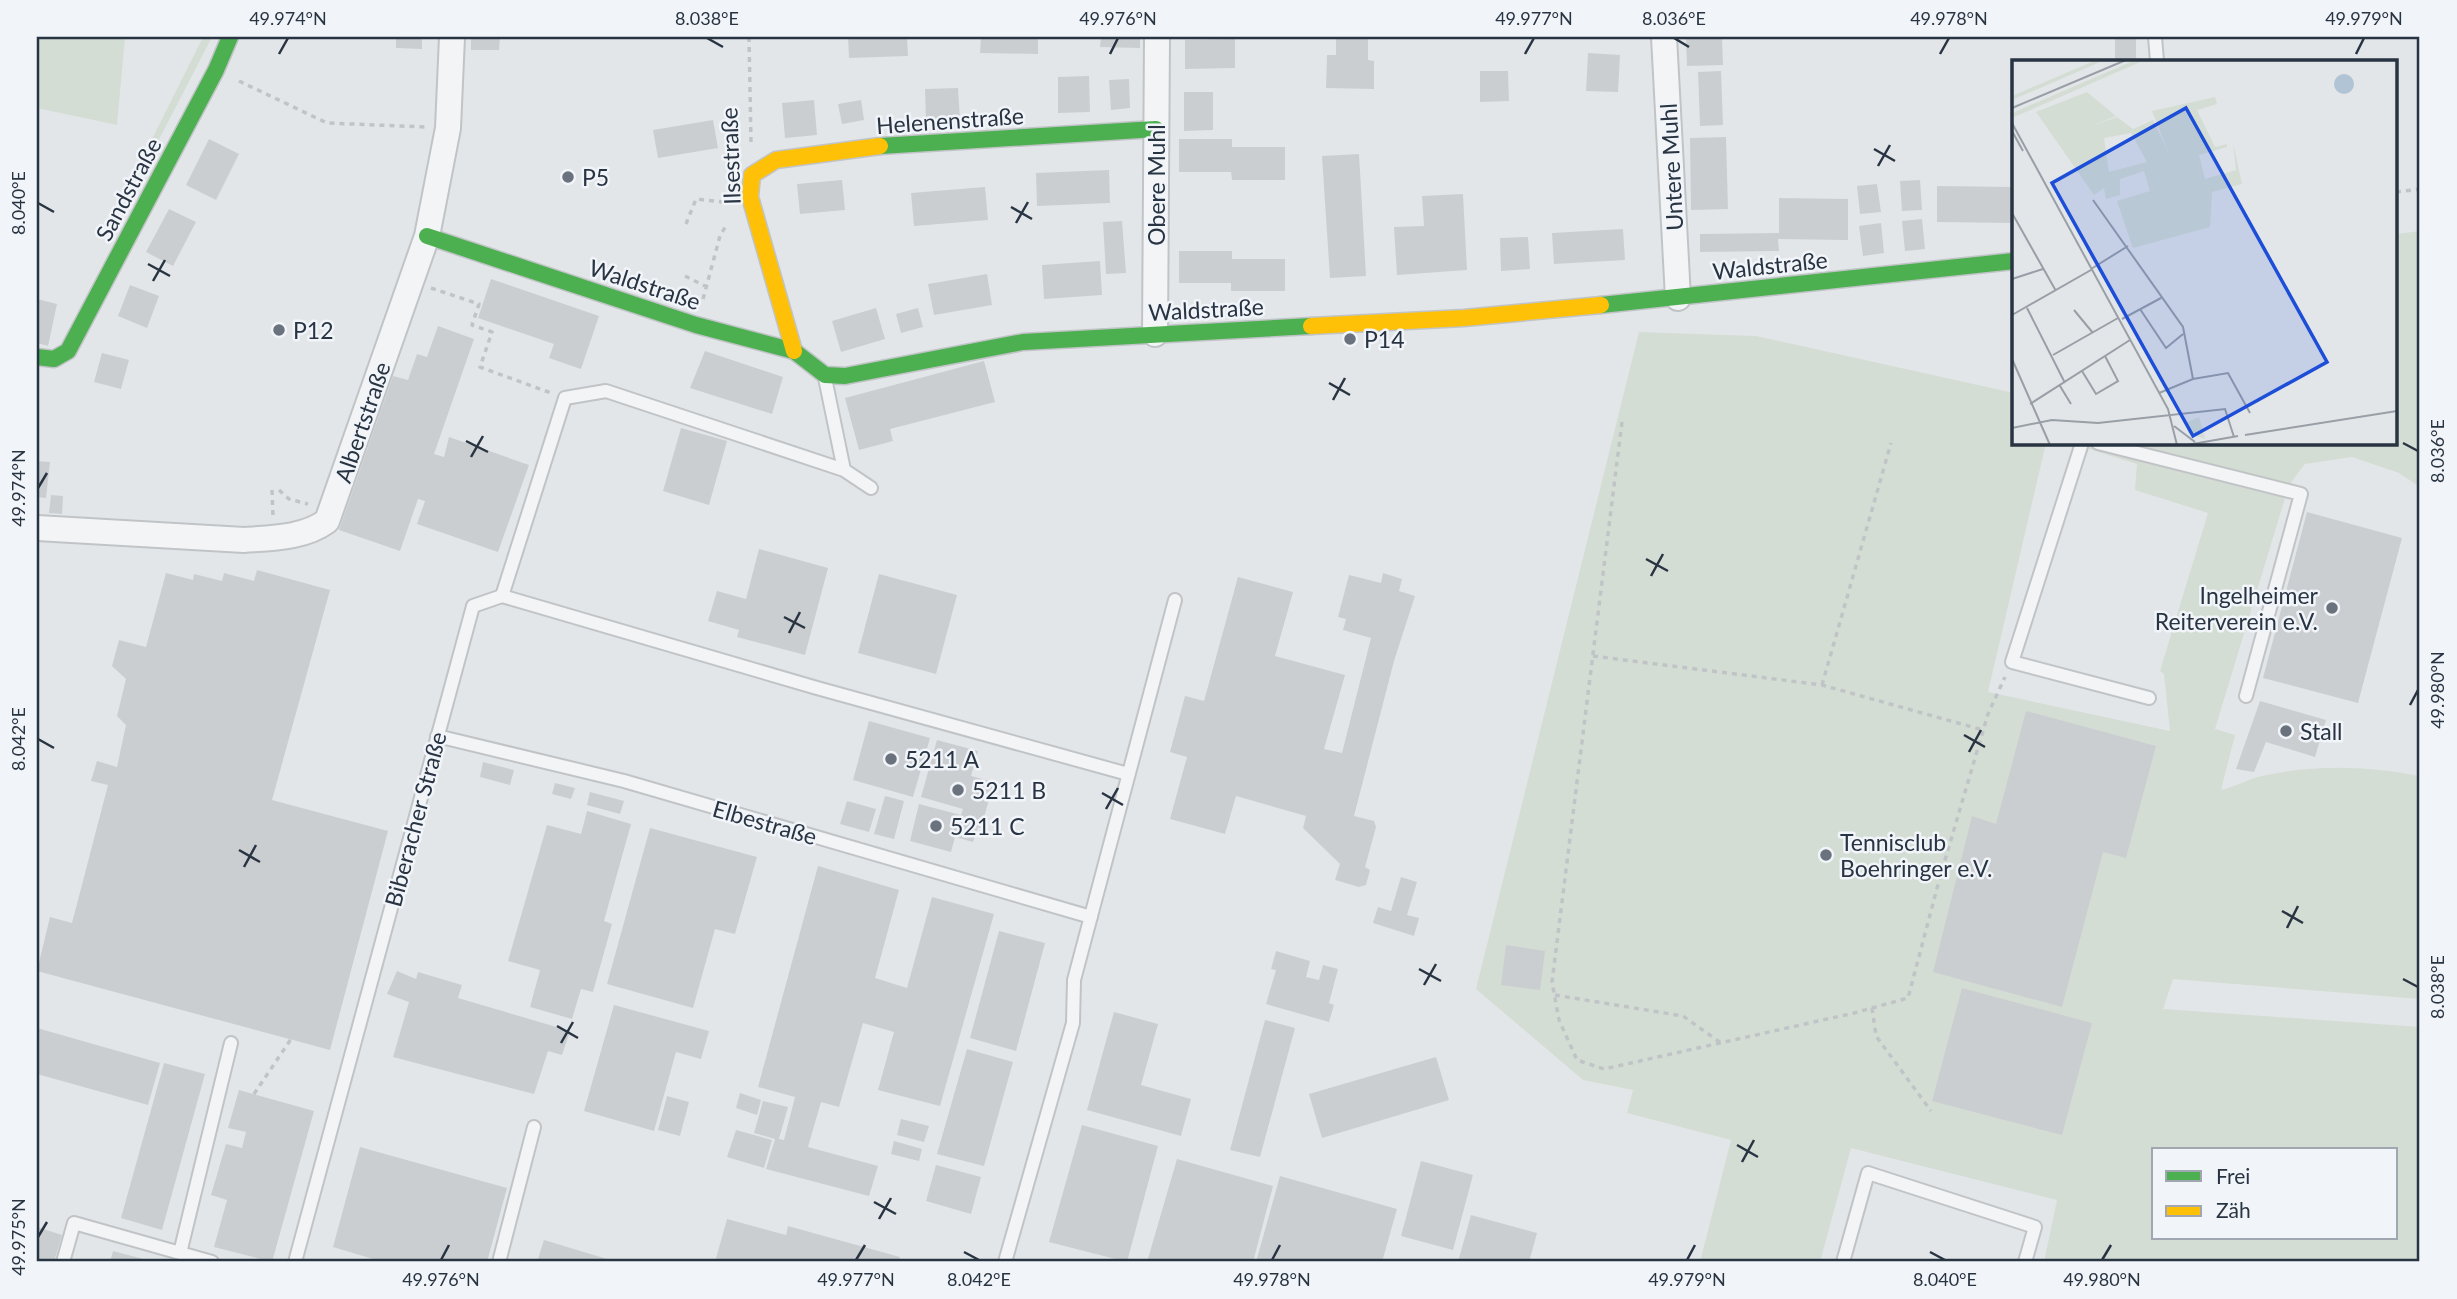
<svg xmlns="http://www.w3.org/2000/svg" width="2457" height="1299" font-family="Lato,sans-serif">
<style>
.green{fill:#d4ddd4;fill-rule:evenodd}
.building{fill:#cbced1}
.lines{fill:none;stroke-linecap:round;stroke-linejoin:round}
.lane-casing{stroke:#c1c4c7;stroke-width:16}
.street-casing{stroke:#c1c4c7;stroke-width:28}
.fast-casing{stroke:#c1c4c7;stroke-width:19}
.slow-casing{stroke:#c1c4c7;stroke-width:19}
.path{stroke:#c1c4c7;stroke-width:3.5;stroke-dasharray:5 5;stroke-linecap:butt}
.lane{stroke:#f3f4f5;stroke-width:12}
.street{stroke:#f3f4f5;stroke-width:24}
.fast{stroke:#4caf50;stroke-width:16}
.slow{stroke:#ffc107;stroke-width:16}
.path-bridge{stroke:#c1c4c7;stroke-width:3.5;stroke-dasharray:5 5;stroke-linecap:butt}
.ticks{fill:none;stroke:#293443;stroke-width:2.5}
.poi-dot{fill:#6a727d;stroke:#f1f4f8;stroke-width:2.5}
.labels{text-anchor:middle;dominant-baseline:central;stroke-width:5;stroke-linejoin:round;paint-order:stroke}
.street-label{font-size:23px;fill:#293443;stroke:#f1f4f8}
.poi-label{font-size:23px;fill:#293443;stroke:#f1f4f8;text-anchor:start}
.inset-road{fill:none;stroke:#999fa7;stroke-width:2}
.view{fill:#1d4ed8;fill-opacity:0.15;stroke:#1d4ed8;stroke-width:3.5}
.inset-edge{fill:none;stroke:#293443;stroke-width:3.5}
.neatline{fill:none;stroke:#293443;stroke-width:2.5}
.ticks-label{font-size:18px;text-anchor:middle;fill:#293443}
</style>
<rect width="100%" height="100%" fill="#e3e6e9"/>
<path class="green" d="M37,37H125L117,125L37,108Z
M203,37H212L152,153L146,151Z
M2420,231V487L2399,473L2352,457L2305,464L2289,485L2215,729L2235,735L2221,790C2235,787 2248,779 2262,776C2315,764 2367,766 2420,776V999L2173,979L2163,1009L2420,1027V1262H2044L2057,1200L1851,1148L1820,1262H1700L1731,1140L1627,1113L1633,1090L1583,1080L1476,989L1639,332L1756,336L2014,393V443H2046L1988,692L2170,731L2164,674L2160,671L2208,513L2135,490L2137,464L2089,449L2090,443H2396V234ZM2154,1150H2396V1238H2154Z"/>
<path class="building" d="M396,37H422V49L396,48Z
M471,37H500L499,50H471Z
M848,37H907L908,56L849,58Z
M981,37H1038V54L980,53Z
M1101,37H1140V48L1100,47Z
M1336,37H1368V60L1374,61V89L1326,88L1327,55H1336Z
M1686,37H1722L1723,65L1687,66Z
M1235,39V68L1185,69V40Z
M2115,39H2136V61H2115Z
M1588,53L1620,55L1618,92L1586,91Z
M1480,71H1508L1509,101L1480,102Z
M1721,71L1723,125L1700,126L1698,72Z
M1089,76L1090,112L1058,113V77Z
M1129,79L1130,108L1111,110L1109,80Z
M958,88L960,120L926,122L925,89Z
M1184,92H1213V130L1184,131Z
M814,100L817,135L785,138L782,103Z
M861,100L864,120L842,124L838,104Z
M713,120L718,148L658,158L653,130Z
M1726,137L1728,209L1691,210L1690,138Z
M209,139L239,154L216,200L186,185Z
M1179,139H1232V147H1285V180H1232L1231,172H1179Z
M1359,154L1366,276L1330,278L1322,156Z
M1109,170L1110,203L1037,206L1036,173Z
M842,180L845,210L800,214L797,184Z
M1920,180L1922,210L1902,211L1900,181Z
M1877,184L1881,212L1860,214L1857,186Z
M1937,186L2014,187V223L1937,222Z
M985,187L988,220L914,226L911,193Z
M1463,194L1467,270L1397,275L1394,227L1424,226L1422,196Z
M1779,198L1848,199V240L1778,239L1779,251L1700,252V234L1779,233Z
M169,209L196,222L173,266L146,252Z
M1922,219L1925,249L1905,251L1902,221Z
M1122,221L1126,273L1106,274L1103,222Z
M1881,223L1884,253L1863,256L1859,226Z
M1623,229L1625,260L1554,264L1552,233Z
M1528,237L1530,269L1501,271L1500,238Z
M1179,251H1232V259H1285V291H1231V283H1179Z
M1100,261L1102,295L1044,299L1042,265Z
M987,274L992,305L934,315L928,284Z
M491,279L599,316L581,369L549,358L554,344L478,318Z
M130,285L159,296L147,328L118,316Z
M37,299L57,304L48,346L37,343Z
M876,308L885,339L841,352L832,321Z
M918,308L923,327L901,333L896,314Z
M438,326L474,339L434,454L444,457L449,437L529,465L498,552L417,524L425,501L418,499L400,551L339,530L393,376L408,380L417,354L427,357Z
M705,351L783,377L772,414L690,388Z
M102,353L129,360L121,389L94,382Z
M984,361L995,402L890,429L893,441L859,450L845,398Z
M681,428L727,441L709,505L663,491Z
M37,461L50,462L46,498L37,497Z
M51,495L63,496L62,514L49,513Z
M2307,512L2402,538L2358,703L2263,678Z
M759,549L828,568L805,655L737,637L739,630L708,621L717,591L746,599Z
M257,570L330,590L272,800L388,831L330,1050L37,971L50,917L72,923L108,785L91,781L97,761L117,767L126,725L117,716L126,679L112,666L119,640L146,647L166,573L193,580L194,574L222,581L224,573L254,581Z
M1383,573L1402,579L1399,591L1415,596L1394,661L1354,816L1374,821L1376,827L1365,867L1370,870L1366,885L1359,887L1335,880L1340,864L1303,828L1306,816L1236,796L1225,834L1170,819L1187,757L1170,752L1185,696L1204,701L1238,577L1293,592L1275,656L1345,675L1324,749L1342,753L1371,638L1343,630L1346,619L1338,617L1349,575L1381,583Z
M879,574L957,595L936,674L858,653Z
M2260,701L2326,720L2315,757L2266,742L2254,772L2236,769Z
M2026,711L2156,746L2126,858L2103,852L2062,1007L1933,972L1972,816L1996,824Z
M869,721L930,738L913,797L853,780Z
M937,740L978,751L971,776L994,782L981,828L978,827L973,842L955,837L951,852L910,841L919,804L961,815L963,809L921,797Z
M483,762L514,770L510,785L480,777Z
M555,783L575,788L571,799L552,794Z
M590,792L624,801L620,814L587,805Z
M885,796L904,801L894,839L874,834Z
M847,801L876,809L869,832L840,824Z
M587,811L631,824L604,921L612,924L593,992L581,989L572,1019L530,1007L540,970L508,961L547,825L581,834Z
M650,828L757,857L735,934L715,929L693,1008L607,984Z
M818,866L899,890L875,978L907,988L932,897L994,914L940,1106L878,1090L894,1032L863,1023L839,1107L821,1102L808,1147L878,1166L869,1196L766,1169L775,1139L754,1133L763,1101L788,1107L779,1139L784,1140L795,1097L758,1087Z
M1401,877L1417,882L1407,915L1419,918L1414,936L1373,923L1378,907L1391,911Z
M999,931L1045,943L1016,1051L970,1038Z
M1506,945L1545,951L1540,990L1501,985Z
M1276,951L1310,961L1306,977L1319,980L1323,965L1338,969L1329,1003L1334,1005L1329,1022L1266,1004L1276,970L1271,969Z
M397,971L416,979L418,972L462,985L458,998L570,1031L562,1055L548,1051L534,1094L393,1057L409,1002L387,994Z
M1962,988L2092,1023L2062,1135L1932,1101Z
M614,1005L709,1031L701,1059L676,1052L654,1131L584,1111Z
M1114,1012L1158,1024L1141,1085L1191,1099L1181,1136L1087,1110Z
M1265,1020L1295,1028L1260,1157L1230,1150Z
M37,1028L160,1063L148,1105L37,1074Z
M967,1049L1013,1062L984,1166L937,1154Z
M1436,1057L1449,1100L1322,1138L1309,1094Z
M164,1063L205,1074L162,1230L121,1218Z
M239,1090L314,1111L272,1262L214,1247L227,1200L211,1195L226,1144L242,1148L246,1132L228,1128Z
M740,1093L761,1100L757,1115L736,1108Z
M667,1096L689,1102L680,1136L658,1130Z
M901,1119L929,1126L924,1142L897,1135Z
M1082,1125L1158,1146L1127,1262L1049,1242Z
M736,1130L772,1140L764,1168L727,1157Z
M894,1141L922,1149L919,1161L891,1154Z
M360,1147L507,1188L487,1262H383L333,1247Z
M1177,1159L1273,1186L1253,1262H1147Z
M1421,1161L1473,1175L1453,1250L1401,1236Z
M936,1165L981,1177L971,1214L926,1201Z
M1280,1176L1397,1209L1382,1262H1256Z
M1471,1215L1537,1233L1529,1262H1458Z
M727,1219L786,1235L788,1226L900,1257L899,1262H715Z
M37,1227L62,1235L54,1262H37Z
M544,1240L617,1262H537Z
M113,1251L151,1261V1262H110Z"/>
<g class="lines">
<g class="lane-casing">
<path id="lane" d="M2155,37L2157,61
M825,378L844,470
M2082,443L2012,662L2149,698
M2098,443L2301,494L2246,696
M502,596L817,688L1128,774
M437,736L624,781L1091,917
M180,1253L231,1043
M63,1262L74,1223L212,1262
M295,1262L473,606L502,596L565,398L606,391L844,470L871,488
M499,1262L534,1127
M1005,1262L1073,1023L1074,980L1175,600
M1843,1262L1868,1173L2035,1227L2025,1262"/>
</g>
<g class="street-casing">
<path id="street" d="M1664,37L1678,298
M1155,334L1157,37
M37,528L244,540C272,538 304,538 327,521L427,236L448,128L452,37"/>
</g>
<g class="fast-casing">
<path id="fast" d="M880,146L1156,129
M427,236L696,325L794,351L825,375L845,376L1023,342L1311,326
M1601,305L2014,261
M37,357L54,359L68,351L216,70L230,37"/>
</g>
<g class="slow-casing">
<path id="slow" d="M1311,326L1464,318L1601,305
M794,351L750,197L752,175L776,160L880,146"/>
</g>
<path class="path" d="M749,37L751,142
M1210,37V39
M239,81L327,123L425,127
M2396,192L2420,189
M686,224L696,199L723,202
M685,276L707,287
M431,288L479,304L472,325L492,332L480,367L551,393
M703,299L720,236L727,224
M1622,422L1552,982L1559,1020L1577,1060L1604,1069L1854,1013L1908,998L1940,877L1988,714L2005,677
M272,490L273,516
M279,490L289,499L308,504
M1593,656L1822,685L1983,730
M1822,685L1891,443
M1555,995L1683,1016L1721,1043
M1872,1008L1876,1036L1931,1111"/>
<use href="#lane" class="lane"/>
<use href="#street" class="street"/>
<use href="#fast" class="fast"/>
<use href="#slow" class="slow"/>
<path class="path-bridge" d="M254,1094L291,1039"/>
</g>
<path class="ticks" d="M707,38L723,47M1674,38L1689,47M279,54L288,38M1110,54L1118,38M1525,54L1534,38M1940,54L1949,38M2356,54L2364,38M1874,149L1895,161M1878,166L1890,145M38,203L54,212M1011,207L1032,219M1016,223L1028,202M148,264L170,276M153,281L165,260M1329,383L1350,395M1333,400L1345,378M466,441L488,452M2403,443L2418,451M471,457L483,436M38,488L47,473M1646,559L1668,571M1651,576L1663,554M784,617L805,628M789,633L800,612M2410,705L2418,690M1964,735L1985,747M38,739L54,748M1969,752L1981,730M1102,793L1123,805M1106,809L1118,788M239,850L260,862M244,867L256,845M2282,911L2303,923M2287,928L2298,906M1419,969L1441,981M2403,979L2418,987M1424,985L1436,964M557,1026L578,1038M561,1043L573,1022M1737,1145L1758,1157M1742,1162L1754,1140M874,1202L896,1214M879,1219L891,1198M38,1237L47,1222M964,1252L979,1260M1930,1252L1945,1260M441,1260L449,1245M856,1260L865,1245M1272,1260L1280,1245M1687,1260L1695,1245M2102,1260L2111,1245"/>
<g class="poi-dot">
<circle cx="568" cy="177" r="7"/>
<circle cx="279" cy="330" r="7"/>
<circle cx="1350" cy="339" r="7"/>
<circle cx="2332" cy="608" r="7"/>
<circle cx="2286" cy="731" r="7"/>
<circle cx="891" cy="759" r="7"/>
<circle cx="958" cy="790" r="7"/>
<circle cx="936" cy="826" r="7"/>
<circle cx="1826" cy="855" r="7"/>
</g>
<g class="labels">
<g class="street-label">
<text transform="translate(950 120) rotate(-4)">Helenenstraße</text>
<text transform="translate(730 156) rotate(-92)">Ilsestraße</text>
<text transform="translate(1671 167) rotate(-93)">Untere Muhl</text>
<text transform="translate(1156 185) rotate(-90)">Obere Muhl</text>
<text transform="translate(128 189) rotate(-62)">Sandstraße</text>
<text transform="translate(1770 265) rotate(-6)">Waldstraße</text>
<text transform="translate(645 284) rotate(18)">Waldstraße</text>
<text transform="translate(1206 309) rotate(-3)">Waldstraße</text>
<text transform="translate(362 422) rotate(-71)">Albertstraße</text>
<text transform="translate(415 819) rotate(-75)">Biberacher Straße</text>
<text transform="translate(765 822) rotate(16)">Elbestraße</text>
</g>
<g class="poi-label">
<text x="582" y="177">P5</text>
<text x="293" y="330">P12</text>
<text x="1364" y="339">P14</text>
<text x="2318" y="595" text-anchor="end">Ingelheimer<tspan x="2318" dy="26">Reiterverein e.V.</tspan></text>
<text x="2300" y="731">Stall</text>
<text x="905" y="759">5211 A</text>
<text x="972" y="790">5211 B</text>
<text x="950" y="826">5211 C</text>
<text x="1840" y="842">Tennisclub<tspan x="1840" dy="26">Boehringer e.V.</tspan></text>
</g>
</g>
<g transform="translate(2012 60)">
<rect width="385" height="385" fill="#e3e6e9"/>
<path d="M84,0H93L0,40V36ZM123,0H133L0,58V53ZM75,32L104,56L80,66L105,57L121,69L141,60L158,96L140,51L203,37L205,44L185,50L203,87L215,84V87L187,95L193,119L224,110L221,83L230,124L200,132L198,167L121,188L105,141L138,131L132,111L108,119V135L94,139L92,128L82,135L24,52ZM119,73L135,102L97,112L92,78ZM187,357L193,378V379L176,373L174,363Z" fill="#d4ddd4" fill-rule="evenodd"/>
<path d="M322 24a10 10 0 1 1 20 0a10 10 0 1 1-20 0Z" fill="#b1c4d5"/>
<path class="inset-road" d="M0,48L114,0M0,63L156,349L165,385M0,71L11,91M81,140L171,267L181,319M0,153L44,231M79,209L116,186M0,219L31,209M15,248L53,323M128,249L154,288L171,274M62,250L81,273M0,255L79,210M110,259L149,238M41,295L106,258M0,299L38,385M70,311L84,334L106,321L93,296M48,326L59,344M147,333L181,319L216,313L238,353M18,344L118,280M162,366L183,382M0,368L40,360L86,363L213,349L222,377M233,375L385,351M175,385L226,376"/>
<path class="view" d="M174,48L315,302L181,376L40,123Z"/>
<rect width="385" height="385" class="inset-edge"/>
</g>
<rect width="2457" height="1299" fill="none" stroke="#f1f4f8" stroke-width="77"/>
<rect x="2152" y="1148" width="245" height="91" fill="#f1f4f8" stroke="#a1a7b0" stroke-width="2"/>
<rect x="2166" y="1171" width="35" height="10" fill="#4caf50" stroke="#a1a7b0" stroke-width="2"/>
<text x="2216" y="1184" font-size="21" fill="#293443">Frei</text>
<rect x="2166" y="1206" width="35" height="10" fill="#ffc107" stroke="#a1a7b0" stroke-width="2"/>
<text x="2216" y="1218" font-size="21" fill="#293443">Zäh</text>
<rect x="38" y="38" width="2380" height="1222" class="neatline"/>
<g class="ticks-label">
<text x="288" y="25">49.974°N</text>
<text x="707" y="25">8.038°E</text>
<text x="1118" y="25">49.976°N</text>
<text x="1534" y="25">49.977°N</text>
<text x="1674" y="25">8.036°E</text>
<text x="1949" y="25">49.978°N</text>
<text x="2364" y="25">49.979°N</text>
<text transform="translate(19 203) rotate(-90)" y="6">8.040°E</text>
<text transform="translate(2438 451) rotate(-90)" y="6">8.036°E</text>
<text transform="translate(19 488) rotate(-90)" y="6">49.974°N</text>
<text transform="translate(2438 690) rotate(-90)" y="6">49.980°N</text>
<text transform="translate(19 739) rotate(-90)" y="6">8.042°E</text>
<text transform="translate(2438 987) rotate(-90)" y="6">8.038°E</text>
<text transform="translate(19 1237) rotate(-90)" y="6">49.975°N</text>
<text x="441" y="1286">49.976°N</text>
<text x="856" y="1286">49.977°N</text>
<text x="979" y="1286">8.042°E</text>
<text x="1272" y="1286">49.978°N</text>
<text x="1687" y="1286">49.979°N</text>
<text x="1945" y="1286">8.040°E</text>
<text x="2102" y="1286">49.980°N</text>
</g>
</svg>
